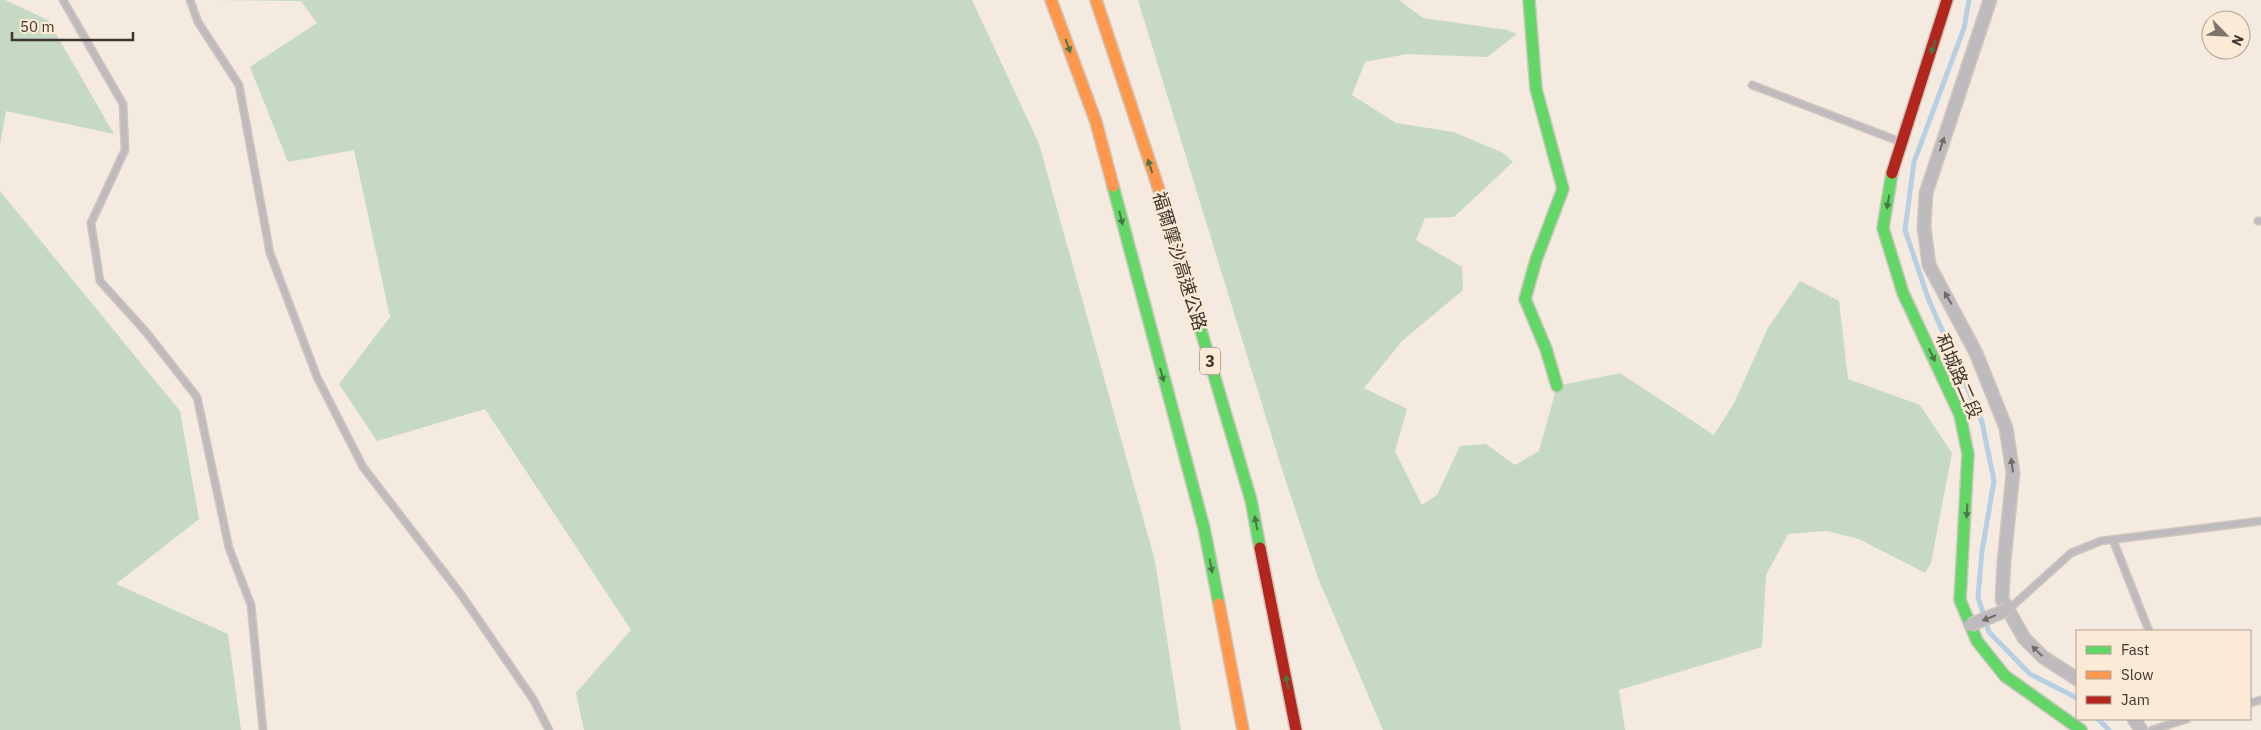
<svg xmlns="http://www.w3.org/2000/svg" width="2261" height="730" font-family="'IBM Plex Sans','Noto Sans TC',sans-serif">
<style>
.green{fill:#c6d9c5}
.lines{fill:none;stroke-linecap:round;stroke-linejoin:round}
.stream{stroke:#b6cfe2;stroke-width:5}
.lane-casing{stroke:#cec6bd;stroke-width:9}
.street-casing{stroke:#cec6bd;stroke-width:15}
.fast-casing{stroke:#cec6bd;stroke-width:14}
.slow-casing{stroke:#cec6bd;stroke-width:14}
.jam-casing{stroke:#cec6bd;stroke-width:14}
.lane{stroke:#bebabe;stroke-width:6}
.street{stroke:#bebabe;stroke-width:12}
.fast{stroke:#63d668;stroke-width:11}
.slow{stroke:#ff974d;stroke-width:11}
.jam{stroke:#b3261e;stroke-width:11}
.street-bridge-casing{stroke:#cec6bd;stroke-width:15;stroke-linecap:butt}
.street-bridge{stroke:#bebabe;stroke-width:12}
.oneway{fill:#4c7645}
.oneway2{fill:#716b68}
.labels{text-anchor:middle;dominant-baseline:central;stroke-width:5;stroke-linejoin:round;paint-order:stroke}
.shield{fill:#fcead7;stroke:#766c61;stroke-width:1}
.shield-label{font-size:16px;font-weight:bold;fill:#3d362e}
.street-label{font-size:18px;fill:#3d362e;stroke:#fcead7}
</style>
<rect width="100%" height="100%" fill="#f4eadf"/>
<path class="green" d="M0,0H5L48,20L114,134L6,111L0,145Z
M212,0H972L1039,144L1155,561L1181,730H584L576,693L631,630L485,409L377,441L339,384L390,317L354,150L288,162L250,67L317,23L301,1Z
M1138,0H1399L1423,18L1507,30L1517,34L1487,57L1407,54L1365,62L1352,95L1396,123L1454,132L1503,153L1513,162L1454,217L1425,218L1416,240L1462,267L1463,290L1402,341L1364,388L1407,409L1395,451L1422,505L1437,495L1460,446L1486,444L1515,465L1539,451L1557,386L1620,373L1714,435L1734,403L1768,328L1800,281L1839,301L1848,379L1920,405L1952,453L1931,563L1925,573L1859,539L1827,531L1788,534L1766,575L1762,647L1619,690L1625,730H1383L1318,578L1280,463Z
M0,191L180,411L199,519L116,584L228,634L241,730H0Z"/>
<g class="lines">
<path class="stream" d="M1969,0L1964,28L1914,162L1905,230L1928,298L1982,422L1994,481L1982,551L1978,597L1989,632L2030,674L2077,698
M2098,719L2109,730"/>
<g class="lane-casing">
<path id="lane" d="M63,0L123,104L125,150L91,223L100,281L146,332L197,397L229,548L251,605L263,730
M190,0L198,22L239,85L270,253L317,377L363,467L460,593L533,699L549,730
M1752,85L1901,142
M2258,221H2261
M2113,540L2149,631
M2008,610L2071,553L2101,541L2261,521
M2250,703L2261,700
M2152,730L2187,719"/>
</g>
<g class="street-casing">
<path id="street" d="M1990,0L1926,193L1924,227L1929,265L1976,353L2006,428L2013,473L2004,562L2002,599L2024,638L2043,657L2077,679
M2134,719L2141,730"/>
</g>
<g class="fast-casing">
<path id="fast" d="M1529,0L1536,89L1563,189L1536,260L1525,299L1546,349L1557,386
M1892,173L1883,228L1903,293L1960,415L1968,454L1960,600L1977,641L2005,676L2081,730
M1113,186L1204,528L1219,604
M1163,202L1251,500L1260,548"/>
</g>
<g class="slow-casing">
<path id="slow" d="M1051,0L1096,122L1113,186
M1096,0L1163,202
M1219,604L1243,730"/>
</g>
<g class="jam-casing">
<path id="jam" d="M1892,173L1947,0
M1260,548L1296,730"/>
</g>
<use href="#lane" class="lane"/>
<use href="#street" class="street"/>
<use href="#fast" class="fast"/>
<use href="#slow" class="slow"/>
<use href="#jam" class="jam"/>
<g class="street-bridge-casing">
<path id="street-bridge" d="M1970,625L2007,610"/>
</g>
<use href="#street-bridge" class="street-bridge"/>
</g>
<defs><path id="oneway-solid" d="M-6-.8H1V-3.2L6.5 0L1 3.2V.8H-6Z" transform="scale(1.25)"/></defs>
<g class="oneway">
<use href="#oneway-solid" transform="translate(1068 46) rotate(70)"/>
<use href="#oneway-solid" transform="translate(1933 47) rotate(109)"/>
<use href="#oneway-solid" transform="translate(1150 166) rotate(-108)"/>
<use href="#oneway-solid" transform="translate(1888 202) rotate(100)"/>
<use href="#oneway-solid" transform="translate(1121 218) rotate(76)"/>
<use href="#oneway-solid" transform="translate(1932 355) rotate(65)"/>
<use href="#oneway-solid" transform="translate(1162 375) rotate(75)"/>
<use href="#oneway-solid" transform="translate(1967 511) rotate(93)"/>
<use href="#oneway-solid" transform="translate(1256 523) rotate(-101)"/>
<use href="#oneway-solid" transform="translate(1211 566) rotate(79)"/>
<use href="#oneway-solid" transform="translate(1287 682) rotate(-101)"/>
</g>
<g class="oneway2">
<use href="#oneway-solid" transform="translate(1942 144) rotate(-72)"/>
<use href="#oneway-solid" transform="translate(1948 298) rotate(-120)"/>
<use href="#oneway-solid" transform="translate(2012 465) rotate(-98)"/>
<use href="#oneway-solid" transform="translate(1989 618) rotate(158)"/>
<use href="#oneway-solid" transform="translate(2037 651) rotate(-136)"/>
</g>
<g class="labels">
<rect class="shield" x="1200" y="347.5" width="20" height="27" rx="4"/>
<g class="shield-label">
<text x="1210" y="361">3</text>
</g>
<g class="street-label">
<text transform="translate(1180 261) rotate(73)">福爾摩沙高速公路</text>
<text transform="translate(1959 376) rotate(67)">和城路二段</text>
</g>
</g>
<rect x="2076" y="630" width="175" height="90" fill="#fcead7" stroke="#b0a293"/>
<rect x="2086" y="646" width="25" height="8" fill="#63d668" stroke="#b0a293"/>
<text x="2121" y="655" font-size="15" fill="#3d362e">Fast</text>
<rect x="2086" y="671" width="25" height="8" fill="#ff974d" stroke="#b0a293"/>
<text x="2121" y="680" font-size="15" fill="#3d362e">Slow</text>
<rect x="2086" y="696" width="25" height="8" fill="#b3261e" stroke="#b0a293"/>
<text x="2121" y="705" font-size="15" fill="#3d362e">Jam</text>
<g transform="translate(2226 35) rotate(114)"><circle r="24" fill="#fcead7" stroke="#b0a293"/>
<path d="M0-4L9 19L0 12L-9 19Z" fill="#7d756c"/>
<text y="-8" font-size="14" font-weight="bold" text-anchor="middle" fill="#3d362e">N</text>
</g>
<path d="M12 32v8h121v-8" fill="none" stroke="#3d362e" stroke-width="2.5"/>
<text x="20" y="32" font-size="15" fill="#3d362e" stroke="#fcead7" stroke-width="4" paint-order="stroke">50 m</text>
</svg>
